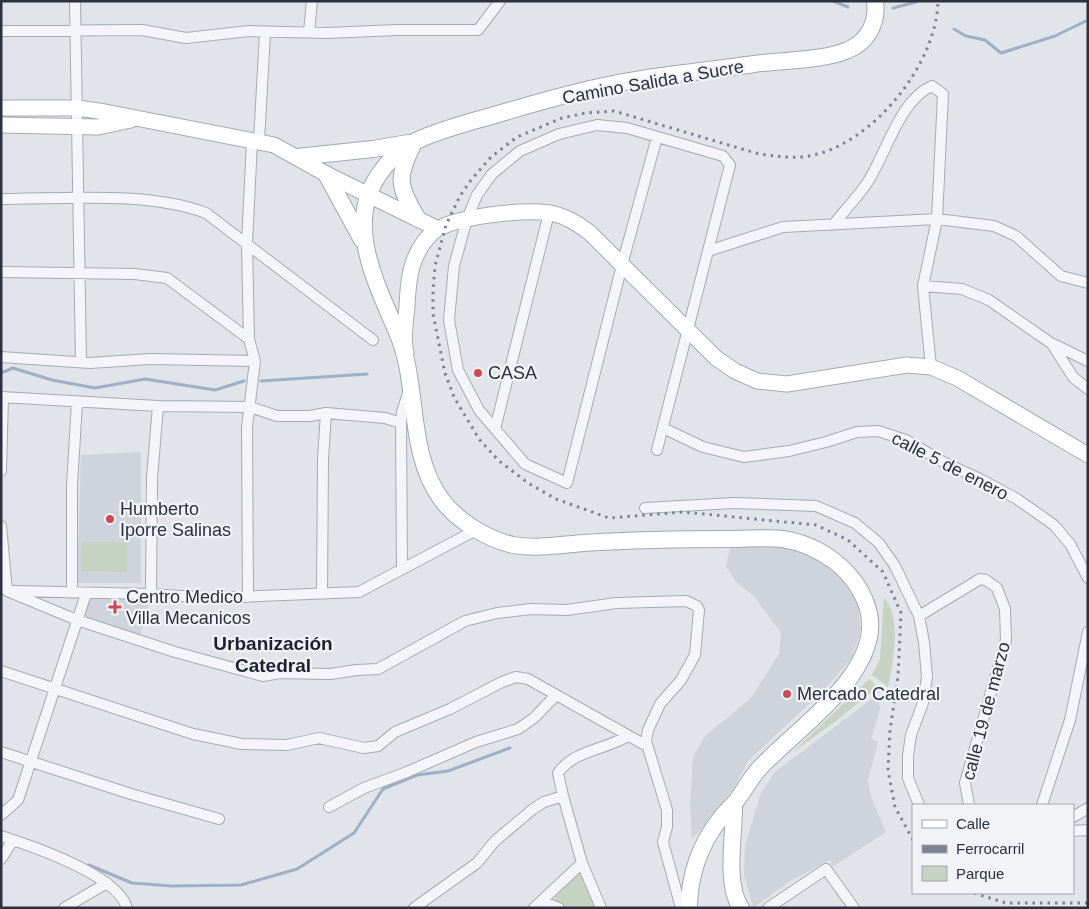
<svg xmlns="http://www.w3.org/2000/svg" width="1089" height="909" font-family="Arial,sans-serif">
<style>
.built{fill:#cfd3db}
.green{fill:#c6d3c2}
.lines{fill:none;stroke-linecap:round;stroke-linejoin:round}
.stream{stroke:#9db0c8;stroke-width:3}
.minor-casing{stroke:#a6abb3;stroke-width:12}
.secondary-casing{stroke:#a6abb3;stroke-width:17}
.primary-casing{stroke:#a1a8b5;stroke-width:18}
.minor{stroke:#f4f5f8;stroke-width:10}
.secondary{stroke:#fff;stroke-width:15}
.primary{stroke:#fff;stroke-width:16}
.rail{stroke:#7b8392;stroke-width:3;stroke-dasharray:2.5 5;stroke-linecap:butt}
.poi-dot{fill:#ca4a58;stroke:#f1f3f7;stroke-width:2}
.labels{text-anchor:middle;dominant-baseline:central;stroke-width:4.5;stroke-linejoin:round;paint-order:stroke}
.street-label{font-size:18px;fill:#2a3141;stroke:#f1f3f7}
.poi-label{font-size:18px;fill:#2a3141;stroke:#f1f3f7;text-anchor:start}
.neighbourhood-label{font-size:19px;font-weight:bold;fill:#1c2231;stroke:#f1f3f7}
</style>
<rect width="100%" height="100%" fill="#e1e4e9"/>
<path class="built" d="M141,452V583H77L81,455Z
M731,544L791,548L820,560L843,580L857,600L861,630L851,659L824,690L749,760L734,787L709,821L692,839L690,807L693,757L705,736L751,698L779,654L781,633L754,596L737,583L726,567Z
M86,594H151L139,641L77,620Z
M877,695L880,709L871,739L878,742L868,780L871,797L886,832L832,867L830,860L790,881L753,908L744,875L745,845L761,793L775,772Z"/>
<path class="green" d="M82,542H127V572L81,571Z
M884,598C902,617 893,663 888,687L872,675L880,659Z
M869,679L878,687L836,721L792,753Z
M579,874L584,875L594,908H567L555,901V894Z"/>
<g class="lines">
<path class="stream" d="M833,1L848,7
M893,8L916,2
M954,29L966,36L985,40L1001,53L1055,36L1088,20
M1,373L13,368L52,380L95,388L145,379L215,390L244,381
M261,381L367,374
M89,865L132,883L172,886L241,885L297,869L354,833L383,789L417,775L448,771L510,748"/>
<g class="minor-casing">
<path id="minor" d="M75,1L81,362
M1,31L142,30L186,38L249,31L327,33L397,30H478L500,1
M309,32L312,1
M259,141L265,33
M1,199C64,199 147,191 206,213L373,340
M833,225C844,211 857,198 867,183C886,155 899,100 932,86L943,94L937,219L923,286L931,367
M708,251L783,227L937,219L994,226L1016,236L1061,276L1088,283
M1,272L135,274L167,278L249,339L255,361L247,427L248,597
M923,286L962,289L989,300L1052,344L1073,377L1088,389
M249,339L247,244L252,141
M1053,344L1088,361
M1,357L90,363L150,359L255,361
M1,397L158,406L250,407L277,416H310L326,413L385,418L401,423
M663,428L703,447L744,457L789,451L826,442L857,432L878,431L906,440L943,462L980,479L1017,499L1054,525L1070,544L1088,578
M495,429L549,213
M657,450L730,165L723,156L627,128L597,125L559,134L520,151L492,174L477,195L467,219L454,266L449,320L458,370L479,410L525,464L567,483L622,265L657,137
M1,471L3,397
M645,508L734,503L816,506L855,523L879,543L895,566L919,616L924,642L927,677L923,703L911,735L908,756V778L919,805
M1,526L7,591L77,620L175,652L263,676L280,673L330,674L357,670L378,669L465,621L497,613L531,609L567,610L616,603L686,601L697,606L699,610L695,655L681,680L660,704L648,730L646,741L667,810V827L663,842L681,908
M402,568L401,423L402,412L409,390
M14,591L151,594L210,598L359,592L478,529
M72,593V486L77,402
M322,593L323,459L326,413
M151,594L152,478L158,406
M919,616L980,579L986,580L997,588L1005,609L1006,640L965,783L969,805
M1,671L193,734L242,744L287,745L319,738L364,748L378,746L395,732L450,709L502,682L516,677L528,679L647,746
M1,752L131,794L219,819
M563,796L582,863L601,908
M1042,805L1070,720L1088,632
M329,807L364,788L407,772L476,742L518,729L534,718L556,695
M1,815L18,800L86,594
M1073,817L1088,808
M1073,831L1088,830
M1,836C32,846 118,875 127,908
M1,859L13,840
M542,901L559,908
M64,908L107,883
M414,908L477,863L495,841L533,809L544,802L563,796L558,773C574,750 605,750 628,736
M534,908L582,863
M768,908L826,869L854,908"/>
</g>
<g class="secondary-casing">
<path id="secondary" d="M1,108H78L105,112L274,145L326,174L438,229
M1,125L98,127L131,120
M406,352C402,339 406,320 407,306C408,279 411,253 432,233C451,216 525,209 550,213C566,216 577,223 590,233L716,358L735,371L757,381L787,384L907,365L931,367L957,378L1088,455"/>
</g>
<g class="primary-casing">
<path id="primary" d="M414,143C396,177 398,187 418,219
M297,157L373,149L408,143
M326,174L362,240
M734,803C735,831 724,884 741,908
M689,908C689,876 700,844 720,819C725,812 732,806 737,800C744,790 750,780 757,771C793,730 889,670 867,606C855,570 820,545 783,539C766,537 747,539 731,539C681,539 632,540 583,543C560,545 536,549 513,545C487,539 457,521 441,499C406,450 420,385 397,332C377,285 345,225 378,176C388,161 399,149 416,141C441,129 471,122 498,114C529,105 559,96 590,89C643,76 700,72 754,64C781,60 823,61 848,50C868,42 878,22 875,1"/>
</g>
<use href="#minor" class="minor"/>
<use href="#secondary" class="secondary"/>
<use href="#primary" class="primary"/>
<path class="rail" d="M913,840L895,807L888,770L890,730L898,677L901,613L883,572L848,540L816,525L683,512L609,518L556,499L528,483L498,460L479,439L454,397L445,373L433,314V290L435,266L446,225L460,196L471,180L491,157L517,137L562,118L586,113L614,111L759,154C776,156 792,159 809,156C872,145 937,64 938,1
M974,893L1006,903H1088"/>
</g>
<g class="poi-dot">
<circle cx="478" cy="373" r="5"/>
<circle cx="110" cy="519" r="5"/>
<path d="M112.5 599.5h5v5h5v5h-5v5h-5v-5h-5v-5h5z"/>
<circle cx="787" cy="694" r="5"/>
</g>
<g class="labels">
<g class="street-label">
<text transform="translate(653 82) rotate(-10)">Camino Salida a Sucre</text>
<text transform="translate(950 466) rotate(27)">calle 5 de enero</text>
<text transform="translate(986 711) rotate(-75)">calle 19 de marzo</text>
</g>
<g class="poi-label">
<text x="488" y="373">CASA</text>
<text x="120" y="509">Humberto<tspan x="120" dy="21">Iporre Salinas</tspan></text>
<text x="126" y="597">Centro Medico<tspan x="126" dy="21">Villa Mecanicos</tspan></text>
<text x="797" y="694">Mercado Catedral</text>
</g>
<g class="neighbourhood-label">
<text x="273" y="643">Urbanización<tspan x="273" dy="22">Catedral</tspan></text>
</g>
</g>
<rect width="1089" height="909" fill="none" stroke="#2a3141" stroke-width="5"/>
<rect x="912" y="804" width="162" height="90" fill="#f1f3f7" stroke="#a1a5ae"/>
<rect x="922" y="820" width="25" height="8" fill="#ffffff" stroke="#a1a5ae"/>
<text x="956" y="829" font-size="15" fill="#2a3141">Calle</text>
<rect x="922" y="845" width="25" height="8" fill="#7b8392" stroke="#a1a5ae"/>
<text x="956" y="854" font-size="15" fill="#2a3141">Ferrocarril</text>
<rect x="922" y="866" width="25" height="15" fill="#c6d3c2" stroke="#a1a5ae"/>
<text x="956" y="879" font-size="15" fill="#2a3141">Parque</text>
</svg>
